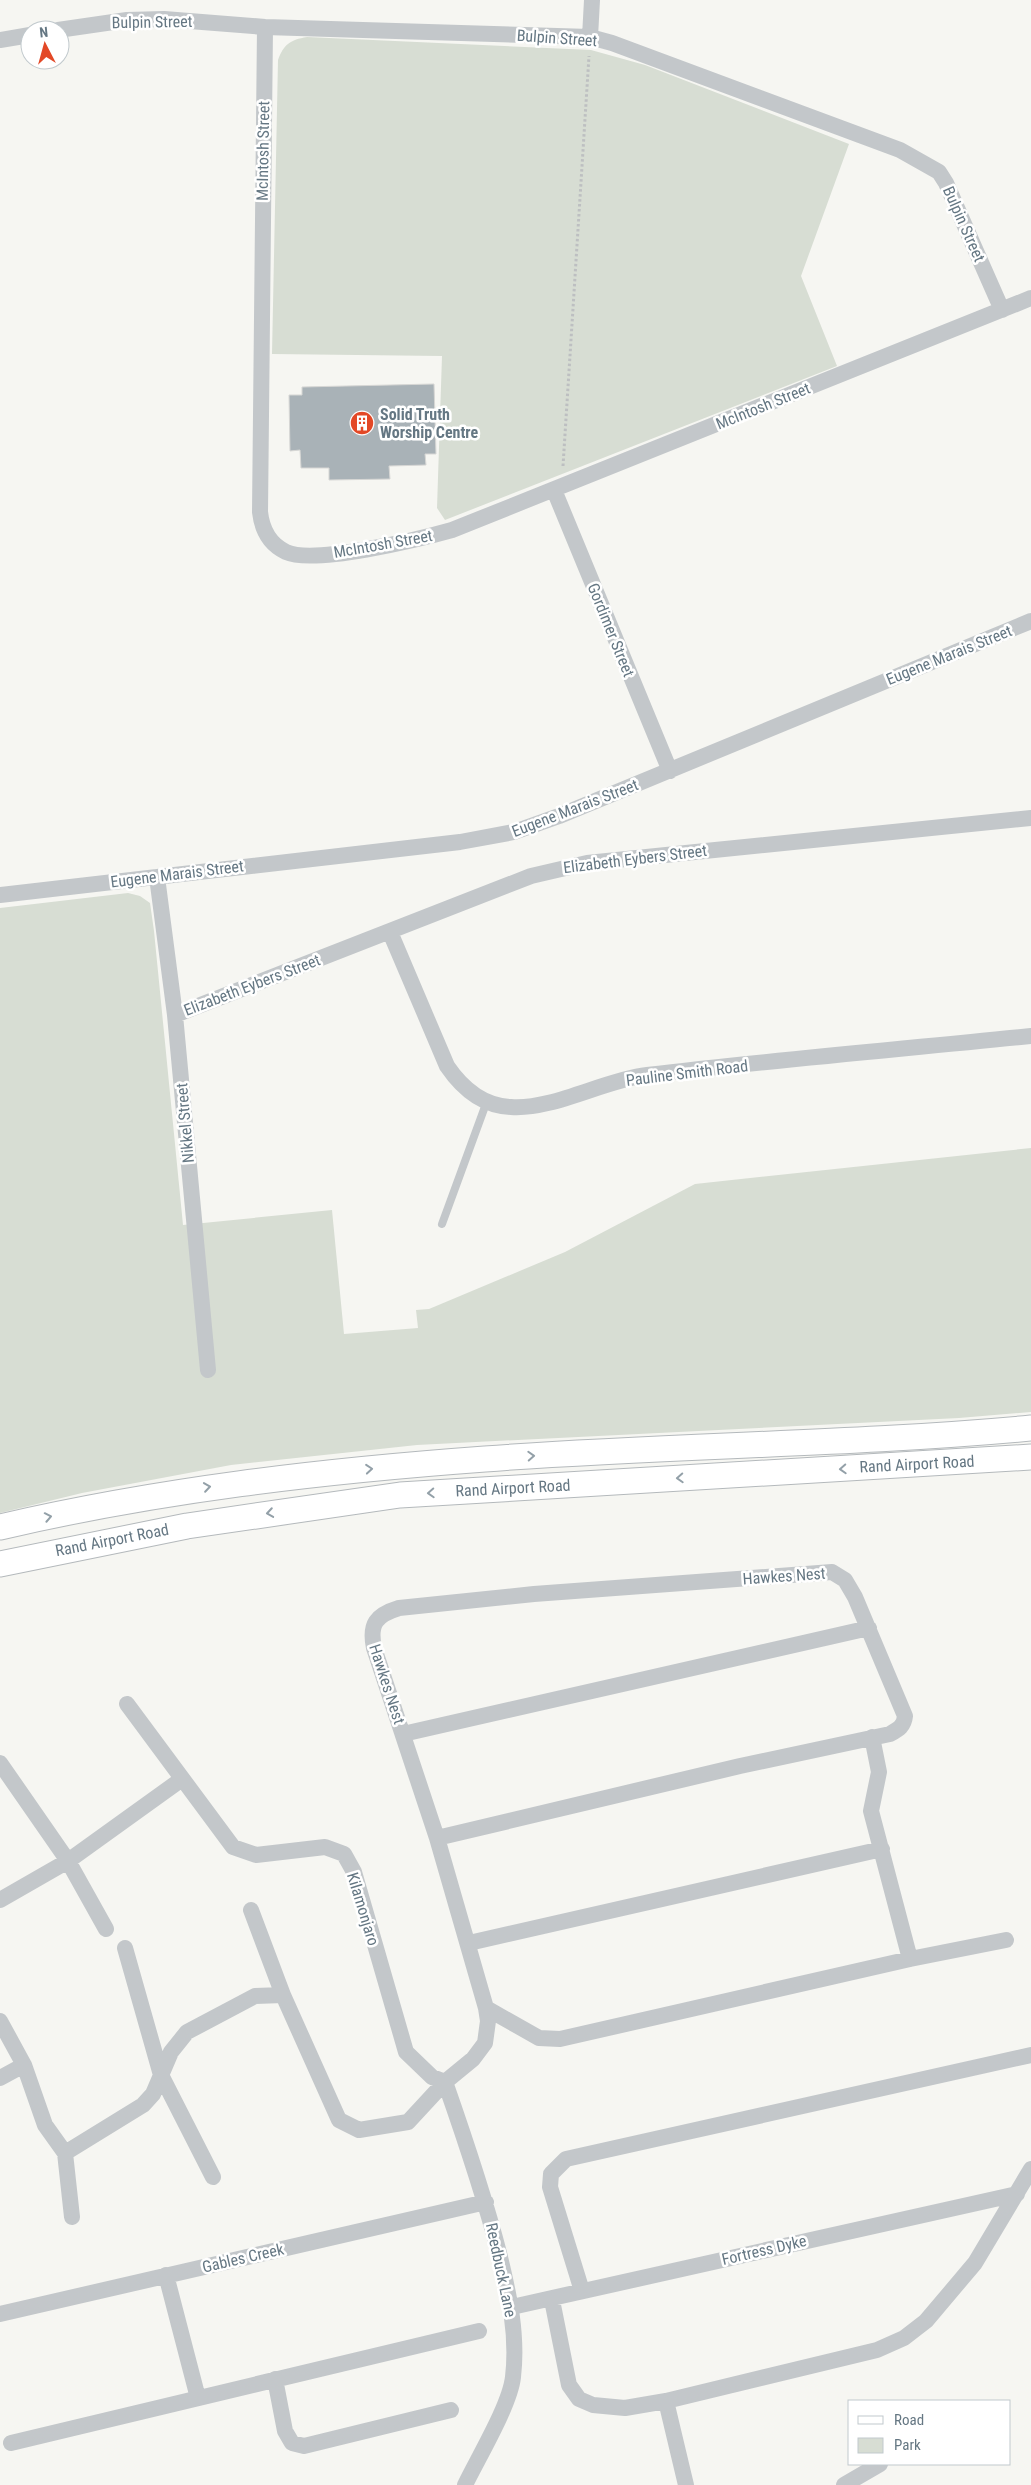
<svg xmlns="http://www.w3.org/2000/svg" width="1031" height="2485" font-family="'Roboto Condensed',sans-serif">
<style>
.green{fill:#d7ddd3}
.building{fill:#a9b2b7;stroke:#d7d7d5}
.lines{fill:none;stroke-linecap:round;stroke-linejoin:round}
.primary-casing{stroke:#b4b9bc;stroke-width:27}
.path{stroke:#bdbfc1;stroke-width:3;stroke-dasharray:2.5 2.5;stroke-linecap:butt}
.lane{stroke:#c3c7ca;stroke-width:8}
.street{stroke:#c3c7ca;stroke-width:16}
.primary{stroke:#fff;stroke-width:25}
.oneway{stroke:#93a0a8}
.labels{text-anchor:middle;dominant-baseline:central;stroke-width:5;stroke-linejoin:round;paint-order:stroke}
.street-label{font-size:16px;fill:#657783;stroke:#fff}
.poi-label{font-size:16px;font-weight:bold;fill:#657783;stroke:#fff;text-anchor:start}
</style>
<rect width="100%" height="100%" fill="#f6f6f2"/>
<path class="green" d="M307,37L591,50L645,65L849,144L801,276L837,366L445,520L437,508L442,356L272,354L278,60C284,44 290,40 307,37Z
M128,893L140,896L150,903L154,931L183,1225L332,1210L344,1334L418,1328L416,1310L429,1309L565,1252L695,1184L1031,1148V1412L959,1418L417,1445L231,1465L82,1493L0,1513V908Z"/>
<path class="building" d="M434,384L436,454H425L426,465L389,466L390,479L329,480V468H301L300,450L290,451L289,395H302V387Z"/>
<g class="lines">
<g class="primary-casing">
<path id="primary" d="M0,1527C159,1490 321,1471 485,1459C666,1445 849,1445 1031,1428
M0,1564L187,1526L400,1495L1031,1457"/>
</g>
<path class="path" d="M563,466L589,56"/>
<path class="lane" d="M442,1224L487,1101"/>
<path class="street" d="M265,27L260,512C262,530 269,544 286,552C314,565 420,539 452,530L1031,298
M58,30L127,20L164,19L265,27L590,37L612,43L900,150L939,172L946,183L1002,310
M590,37L592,0
M0,40L30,35
M554,490L670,771
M157,877L175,1015L208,1370
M0,895L460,842L514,832L559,816L1031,621
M390,932L447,1066C462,1088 483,1106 511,1107C553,1110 604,1080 647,1075C775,1060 903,1049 1031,1036
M175,1015L531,876L587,863L1031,818
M127,1704L233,1847L256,1855L325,1847L344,1854L354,1872L406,2052L432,2077L445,2082
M403,1734L869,1628
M872,1737L879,1772L871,1811L910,1959
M0,1763L68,1861L106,1929
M0,1900L68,1861L182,1779
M251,1910L283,1995
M469,1943L882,1849
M125,1948L161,2075L213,2177
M486,2008L539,2038L560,2039L910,1959L1006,1940
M0,2021L24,2065
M0,2078L24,2065L45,2125L65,2153L143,2105L153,2094L171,2052L187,2032L255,1996L283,1995L339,2120L359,2130L408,2122L445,2082L473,2059L485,2043L488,2021L486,2008L437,1838L374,1648C369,1624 376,1615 399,1608L534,1594L832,1572L845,1580L855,1597L905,1716C904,1726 899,1729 890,1734L740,1766L437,1838
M445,2082C465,2139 484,2195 499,2253C509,2294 518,2335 513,2377C510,2405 478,2458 465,2485
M65,2153L72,2217
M166,2275L198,2398
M582,2291L550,2187L551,2174L566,2159L1031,2055
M552,2300L569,2385L579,2399L593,2405L625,2408L666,2401L877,2350L904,2338L926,2321L975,2263L1031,2169
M512,2307L1017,2194
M0,2314L486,2202
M275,2379L285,2431L292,2443L304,2446L451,2410
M666,2401L686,2485
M11,2443L479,2331
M844,2485L880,2464"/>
<use href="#primary" class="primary"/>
</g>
<defs><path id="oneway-chevron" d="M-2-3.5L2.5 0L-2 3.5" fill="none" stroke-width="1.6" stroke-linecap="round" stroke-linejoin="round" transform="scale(1.25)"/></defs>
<g class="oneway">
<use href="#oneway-chevron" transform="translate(531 1456) rotate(-3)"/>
<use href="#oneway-chevron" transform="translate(369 1469) rotate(-5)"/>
<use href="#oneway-chevron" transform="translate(843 1469) rotate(177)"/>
<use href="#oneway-chevron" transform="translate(680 1478) rotate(177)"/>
<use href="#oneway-chevron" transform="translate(207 1487) rotate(-8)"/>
<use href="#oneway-chevron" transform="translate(431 1493) rotate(177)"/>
<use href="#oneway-chevron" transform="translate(270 1513) rotate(171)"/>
<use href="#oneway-chevron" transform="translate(48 1517) rotate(-11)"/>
</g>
<defs>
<g id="building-disc" transform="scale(1.25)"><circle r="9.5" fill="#e34826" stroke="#fff"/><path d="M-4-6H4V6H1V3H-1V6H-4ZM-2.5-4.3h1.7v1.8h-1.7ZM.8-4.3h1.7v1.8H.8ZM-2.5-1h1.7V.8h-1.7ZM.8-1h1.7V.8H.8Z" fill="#fff"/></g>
</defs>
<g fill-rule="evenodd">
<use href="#building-disc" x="362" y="423"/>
</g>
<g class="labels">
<g class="street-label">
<text transform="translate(152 22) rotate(-1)">Bulpin Street</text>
<text transform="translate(557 38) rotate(4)">Bulpin Street</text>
<text transform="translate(263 151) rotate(-89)">McIntosh Street</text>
<text transform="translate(964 224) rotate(66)">Bulpin Street</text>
<text transform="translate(763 406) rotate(-22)">McIntosh Street</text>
<text transform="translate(383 544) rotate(-10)">McIntosh Street</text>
<text transform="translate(611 630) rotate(68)">Gordimer Street</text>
<text transform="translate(949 655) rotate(-22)">Eugene Marais Street</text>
<text transform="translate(575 808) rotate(-21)">Eugene Marais Street</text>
<text transform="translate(635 859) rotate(-7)">Elizabeth Eybers Street</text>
<text transform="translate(177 874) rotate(-7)">Eugene Marais Street</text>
<text transform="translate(252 985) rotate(-21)">Elizabeth Eybers Street</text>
<text transform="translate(687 1073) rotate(-7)">Pauline Smith Road</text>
<text transform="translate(185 1123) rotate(-95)">Nikkel Street</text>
<text transform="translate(917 1464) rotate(-3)">Rand Airport Road</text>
<text transform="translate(513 1488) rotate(-3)">Rand Airport Road</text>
<text transform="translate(112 1540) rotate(-11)">Rand Airport Road</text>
<text transform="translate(784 1576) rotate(-4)">Hawkes Nest</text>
<text transform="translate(387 1684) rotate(72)">Hawkes Nest</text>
<text transform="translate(363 1909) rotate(73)">Kilamonjaro</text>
<text transform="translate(764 2250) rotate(-13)">Fortress Dyke</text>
<text transform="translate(243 2258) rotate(-13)">Gables Creek</text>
<text transform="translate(501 2270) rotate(78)">Reedbuck Lane</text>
</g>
<g class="poi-label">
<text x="380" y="414">Solid Truth<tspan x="380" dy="18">Worship Centre</tspan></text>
</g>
</g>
<rect x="848" y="2400" width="162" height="65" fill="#ffffff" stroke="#c1c9cd"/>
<rect x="858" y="2416" width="25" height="8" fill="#ffffff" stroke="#c1c9cd"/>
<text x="894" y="2425" font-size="15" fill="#657783">Road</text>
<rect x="858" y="2438" width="25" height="15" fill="#d7ddd3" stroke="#c1c9cd"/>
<text x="894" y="2450" font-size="15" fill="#657783">Park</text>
<g transform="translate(45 45) rotate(354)"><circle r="24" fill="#ffffff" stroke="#c1c9cd"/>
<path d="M0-4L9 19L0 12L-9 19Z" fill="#e34826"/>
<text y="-8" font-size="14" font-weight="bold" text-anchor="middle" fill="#657783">N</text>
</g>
</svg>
